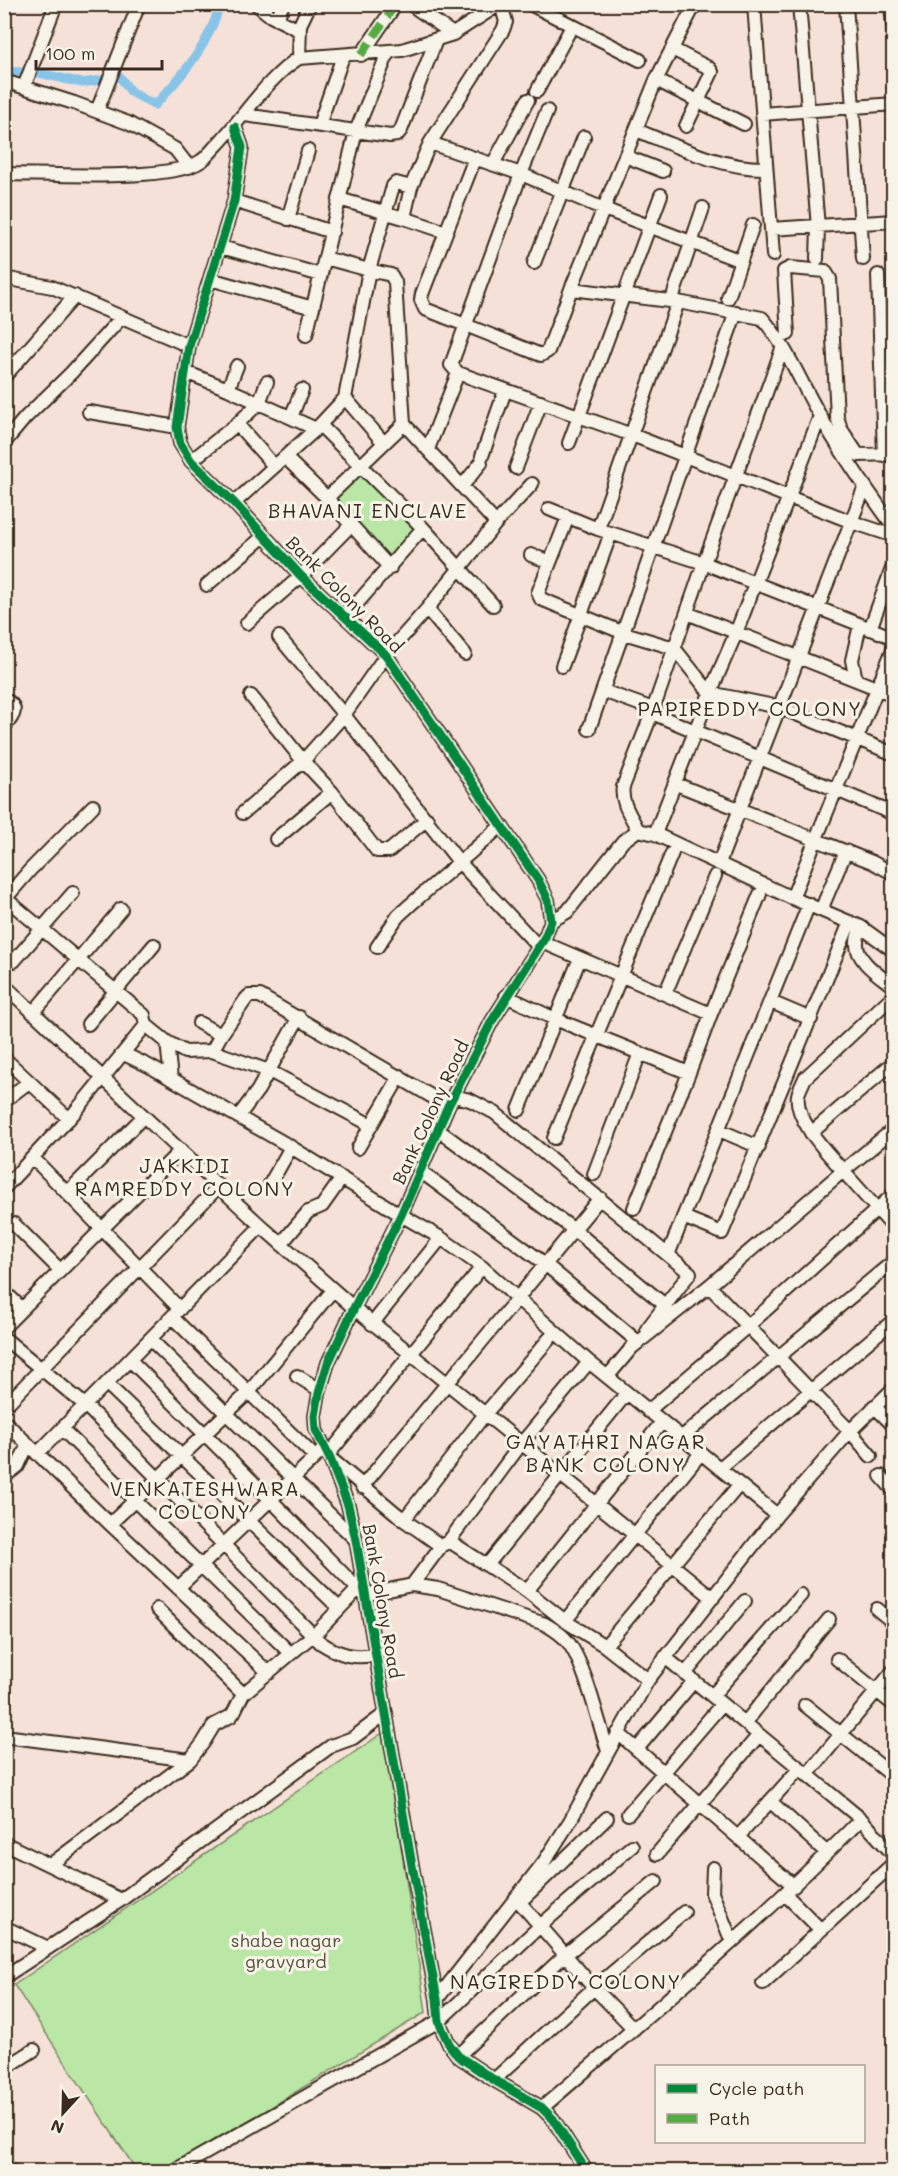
<svg xmlns="http://www.w3.org/2000/svg" width="898" height="2176" font-family="Mali,sans-serif">
<style>
.green{fill:#bae7a5;stroke:#7a8862;stroke-width:1.5}
.lines{fill:none;stroke-linecap:round;stroke-linejoin:round}
.canal{stroke:#88c4e7;stroke-width:9}
.minor-casing{stroke:#3b2a1e;stroke-width:16}
.minor{stroke:#f7f3e8;stroke-width:12}
.quiet{stroke:#55ab43;stroke-width:8;stroke-dasharray:15 8;stroke-linecap:butt}
.cycleway-casing{stroke:#f7f3e8;stroke-width:13}
.cycleway{stroke:#00873e;stroke-width:9}
.labels{text-anchor:middle;dominant-baseline:central;stroke-width:6;stroke-linejoin:round;paint-order:stroke}
.street-label{font-size:18px;fill:#3b2a1e;stroke:#f7f3e8}
.park-label{font-size:18px;fill:#545039;stroke:#f7f3e8}
.neighbourhood-label{font-size:20px;letter-spacing:1.5px;fill:#3b2a1e;stroke:#f7f3e8}
</style>
<rect width="100%" height="100%" fill="#f6e1d9"/>
<filter id="ink" filterUnits="userSpaceOnUse"><feTurbulence type="fractalNoise" baseFrequency=".0167" numOctaves="2"/><feDisplacementMap in="SourceGraphic" scale="12" xChannelSelector="R" yChannelSelector="G"/><feConvolveMatrix kernelMatrix="1 2 1 2 8 2 1 2 1" color-interpolation-filters="sRGB"/></filter>
<g filter="url(#ink)">
<path class="green" d="M360,472L415,530L391,559L333,498Z
M384,1732L426,2012L167,2171H137L14,1985Z"/>
<g class="lines">
<path class="canal" d="M4,71L39,73L82,83L120,77L131,92L155,105C182,76 210,44 220,4"/>
<g class="minor-casing">
<path id="minor" d="M256,4L271,16L299,30
M410,4L453,34
M530,4L640,60
M695,4L656,80L571,289L678,302L762,318C786,345 801,383 819,414C841,453 867,490 894,527
M754,4L773,255
M799,4L818,227L817,259
M846,4L863,259
M891,4L894,38
M277,19L283,4
M672,49L709,68L712,72L686,126
M361,55L396,4
M299,58L300,25L310,4
M656,80L744,124
M4,81L74,103L128,123L175,149L189,167
M24,87L56,4
M537,91L572,26
M97,111L139,4
M547,111L521,174L451,365L458,373L632,435L852,522L894,536
M762,114L894,104
M245,115L390,136L397,135L401,130L436,40
M319,125L343,56
M235,127L242,147L234,201L189,346L177,427L180,443L191,461L234,503L301,576L386,655L538,880L548,900L551,921L545,937L492,1021L448,1106L401,1215L354,1308L328,1363L319,1393L315,1416L316,1430L330,1459L348,1505L356,1540L411,1860L437,1999L439,2021L442,2029L449,2044L458,2056L494,2080L542,2108L553,2119L587,2172
M636,130C676,146 722,169 766,168
M430,143L503,30L506,22L501,4
M625,156L663,171
M475,158L422,294L421,300L425,309L541,355L548,351L571,289
M493,164L528,100
M4,174C46,174 171,182 201,161C207,157 212,150 217,145C243,118 268,77 299,58L402,50L453,34L500,4
M339,199L404,218
M234,201L332,232
M288,219L308,151
M771,229L894,221
M446,232L404,218L411,187L430,143L521,174L604,209L741,261
M221,247L321,275
M325,258L369,270L393,186L396,183L411,187
M534,263L584,137
M878,275L884,455
M4,278L52,287L189,346
M210,279L313,308
M627,287L661,195
M674,293L703,208
M728,298L753,225
M788,334L784,271L790,268L825,271L830,279L837,417L841,429L858,455L894,454
M306,335L356,131L388,53
M185,372L228,389L316,429
M4,377L75,296
M228,389L237,366
M345,398L384,443
M89,412L177,427
M291,417L302,390
M237,424L274,466
M320,425L423,528L493,605
M4,443L25,418L71,373L121,318
M569,443L623,297
M428,449L458,373
M482,456L505,391
M285,457L327,498L390,568
M191,461L237,424L259,403L267,382
M516,468L541,402
M463,485L481,463
M327,498L404,424
M234,503L316,429L345,398L369,270L391,275L395,282L404,424L496,523
M549,509L598,529L704,563L894,638
M568,517L538,593L541,599L624,633L674,648L710,693L779,707L894,754
M598,529L678,302
M531,555L550,562
M207,585L264,536
M427,609L465,654
M687,613L894,695
M345,617L423,528
M247,623L301,576L351,525
M870,629L894,563
M279,637L344,715L460,863L539,947
M562,666L611,533
M856,680L852,660L860,625
M603,691L653,709
M4,699C20,707 14,716 4,727
M652,713L894,814
M589,729L736,312
M676,784L872,862L894,874
M243,813L303,761L251,696
M427,819L389,851H377L332,792L303,761L344,715L386,655L427,609L496,523L532,484
M638,830C632,818 620,802 623,787L652,713L704,563L782,349
M655,834L710,693L736,633L820,416
M276,839L332,792
M719,863L865,486
M4,897L144,1015L146,1025L75,1112L4,1188
M792,898L894,647
M4,900L30,870L93,806
M821,910L846,851
M551,921L567,912L623,841L638,830L655,834L792,898L861,927L894,951
M861,927C859,932 857,937 857,942C855,961 881,976 894,987
M377,947L398,916L410,905L500,827
M14,961L73,893
M4,985L261,1226L354,1308L713,1598
M665,994L715,876
M506,996L555,1019L689,1073L711,1014L542,942
M771,1002L811,1019
M33,1013L121,909
M711,1014L760,894
M199,1023L221,1035
M88,1024L154,945
M146,1025L167,1042L185,1052L212,1051L269,1071L371,1125
M167,1042L171,1079
M212,1051L221,1035L246,999L249,996H260L448,1106
M124,1054L149,1066L291,1147L401,1215L441,1238L482,1267L589,1362L777,1515
M4,1058L69,1119
M454,1096L470,1100L495,1113L690,1273L647,1329
M4,1101L29,1082
M519,1110L580,958
M238,1117L258,1090L299,1017
M437,1129L573,1229L666,1306
M894,1129L843,1171L894,1228
M719,1130L759,1147
M811,1133L894,1062
M554,1138L672,853
M358,1148L400,1076
M33,1158L180,1309
M419,1170L545,1264L637,1341
M594,1174L640,1053
M270,1184L291,1147
M68,1192L143,1117
M634,1208L689,1073
M683,1217L722,1233L850,922
M14,1224L60,1270
M281,1244L308,1212L322,1206L342,1178
M668,1255L809,904
M709,1286L850,1431L871,1456
M4,1291L22,1309
M172,1317L315,1457
M372,1324L441,1238
M4,1327L181,1150
M4,1338L85,1405L321,1643C338,1654 355,1660 376,1654
M150,1339L356,1540
M630,1349L709,1286L843,1171C828,1153 794,1120 798,1095C799,1090 803,1083 805,1078L894,995
M130,1360L271,1500L358,1589
M297,1376L320,1390
M608,1376L634,1345
M107,1384L339,1608
M874,1406L894,1426
M4,1407L218,1187
M648,1411L748,1326L894,1194
M4,1421L110,1524L269,1673
M62,1429L290,1653
M682,1437L894,1261
M37,1454L261,1226
M328,1455L482,1267
M331,1459L404,1520L441,1546
M720,1468L894,1320
M881,1476L894,1491
M4,1477L18,1466L28,1444
M362,1487L600,1198
M404,1520L485,1414L555,1332
M110,1524L249,1392L333,1290
M449,1541L527,1591L565,1621L605,1646L648,1680
M488,1564L627,1393
M412,1585L441,1546L449,1541L521,1444L589,1362
M178,1588L325,1448
M527,1591L662,1422
M157,1609L243,1694
M877,1609L894,1623
M565,1621L701,1453
M605,1646L739,1485
M665,1657L861,1819L894,1855
M837,1659L894,1705
M685,1674L745,1601
M712,1696L801,1595
M805,1705L894,1777
M745,1723L829,1619
M618,1733L794,1886
M4,1738L12,1737L190,1760
M637,1749L694,1681
M807,1775L894,1670
M770,1801L827,1853
M628,1814L722,1704
M738,1837L800,1768
M4,1843L121,1900
M657,1854L759,1735
M50,1865L190,1760L203,1743L214,1725L231,1716L234,1712L243,1694L319,1630L358,1589L365,1595L412,1585L438,1589L545,1624C553,1629 561,1633 567,1641C584,1660 599,1725 608,1751
M713,1868L712,1893L732,1942
M785,1894L821,1930
M516,1898L594,1988L634,2029
M522,1900L607,1818
M4,1927L48,1948
M4,1977L121,1900L331,1746L353,1738L386,1713
M763,1983L894,1863
M437,1999L544,1862L570,1821L648,1680L777,1515L850,1431L894,1388
M458,2056L565,1955L656,1881
M4,2069L34,2050
M494,2080L594,1988L684,1912
M542,2108C651,2014 761,1921 861,1819
M4,2166L12,2172
M172,2172L439,2021L540,1926L632,1846"/>
</g>
<use href="#minor" class="minor"/>
<path class="quiet" d="M361,55L396,4"/>
<g class="cycleway-casing">
<path id="cycleway" d="M235,127L242,147L234,201L189,346L177,427L180,443L191,461L234,503L301,576L386,655L538,880L548,900L551,921L545,937L492,1021L448,1106L401,1215L354,1308L328,1363L319,1393L315,1416L316,1430L330,1459L348,1505L356,1540L411,1860L437,1999L439,2021L442,2029L449,2044L458,2056L494,2080L542,2108L553,2119L587,2172"/>
</g>
<use href="#cycleway" class="cycleway"/>
</g>
</g>
<g class="labels">
<g class="street-label">
<text transform="translate(345 594) rotate(45)">Bank Colony Road</text>
<text transform="translate(430 1112) rotate(-65)">Bank Colony Road</text>
<text transform="translate(383 1601) rotate(80)">Bank Colony Road</text>
</g>
<g class="park-label">
<text x="286" y="1940">shabe nagar<tspan x="286" dy="21">gravyard</tspan></text>
</g>
<g class="neighbourhood-label">
<text x="368" y="510">BHAVANI ENCLAVE</text>
<text x="750" y="708">PAPIREDDY COLONY</text>
<text x="185" y="1165">JAKKIDI<tspan x="185" dy="23">RAMREDDY COLONY</tspan></text>
<text x="606" y="1441">GAYATHRI NAGAR<tspan x="606" dy="23">BANK COLONY</tspan></text>
<text x="205" y="1488">VENKATESHWARA<tspan x="205" dy="23">COLONY</tspan></text>
<text x="566" y="1981">NAGIREDDY COLONY</text>
</g>
</g>
<rect width="898" height="2176" fill="none" stroke="#f7f3e8" stroke-width="24"/>
<rect x="12" y="12" width="874" height="2152" fill="none" stroke="#3b2a1e" stroke-width="2" filter="url(#ink)"/>
<rect x="655" y="2065" width="210" height="78" fill="#f7f3e8" stroke="#aca397" stroke-width="1.5"/>
<rect x="667" y="2084" width="30" height="9" fill="#00873e" stroke="#aca397" stroke-width="1.5"/>
<text x="709" y="2095" font-size="18" fill="#3b2a1e">Cycle path</text>
<rect x="667" y="2114" width="30" height="9" fill="#55ab43" stroke="#aca397" stroke-width="1.5"/>
<text x="709" y="2125" font-size="18" fill="#3b2a1e">Path</text>
<g transform="translate(63 2113) rotate(202)" stroke="#f7f3e8" stroke-width="4.5" paint-order="stroke">
<path d="M0-4.5L10 22L0 15L-10 22Z" fill="#3b2a1e"/>
<text y="-9" font-size="16" font-weight="bold" text-anchor="middle" fill="#3b2a1e">N</text>
</g>
<path d="M36 60v9h126v-9" fill="none" stroke="#3b2a1e" stroke-width="3"/>
<text x="45" y="60" font-size="18" fill="#3b2a1e" stroke="#f7f3e8" stroke-width="4.5" paint-order="stroke">100 m</text>
</svg>
